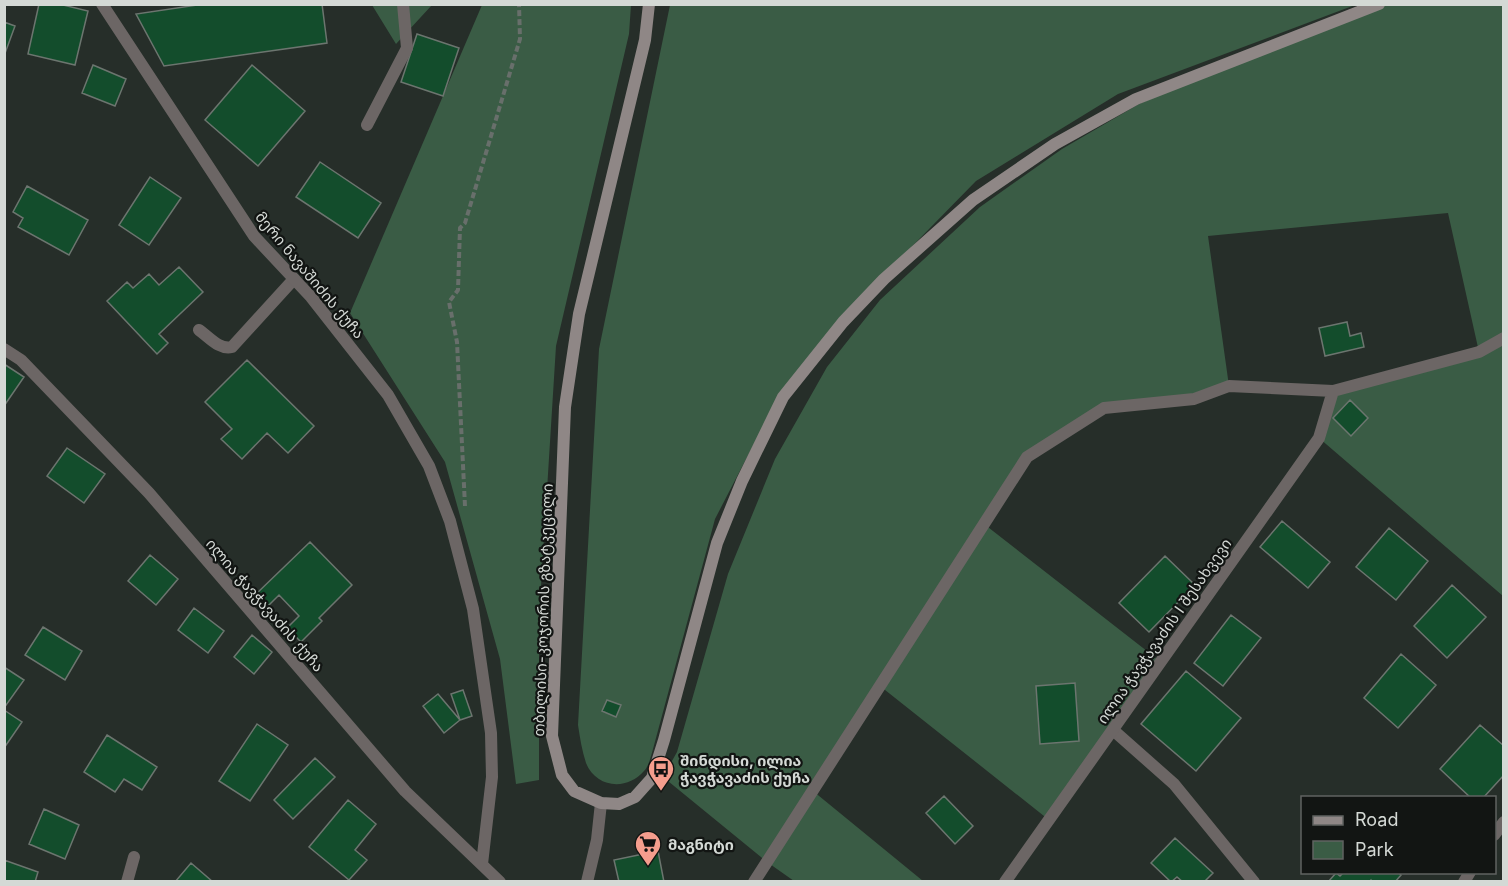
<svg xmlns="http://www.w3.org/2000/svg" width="1508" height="886" font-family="Inter,'Noto Sans Georgian',sans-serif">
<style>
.green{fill:#3a5c45}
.building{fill:#134d2c;stroke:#6c756f;stroke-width:1.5}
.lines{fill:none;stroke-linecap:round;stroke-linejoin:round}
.path{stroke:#686f6b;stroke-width:4;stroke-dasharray:6 3;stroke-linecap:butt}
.service{stroke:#6c6665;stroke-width:12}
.minor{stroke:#6c6665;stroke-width:12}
.secondary{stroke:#8f8786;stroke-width:12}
.labels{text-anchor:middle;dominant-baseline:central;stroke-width:4.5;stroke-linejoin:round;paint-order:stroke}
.street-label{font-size:15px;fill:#d4d9d5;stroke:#121513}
.poi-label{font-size:15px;font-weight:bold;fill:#d4d9d5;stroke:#121513;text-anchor:start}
</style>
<rect width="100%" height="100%" fill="#262e29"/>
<path class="green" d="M372,5H432L396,44Z
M482,5H631L629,34L556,346L539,618V780L516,784L500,659L445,462L350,313Z
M670,5H1355L1118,94L976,181L839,321L776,401L715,519L653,749C651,756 649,766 644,771C627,791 596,788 586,763C582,751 580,738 578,725L599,349Z
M1379,5H1503V596L1319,438L1333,391L1479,352L1448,213L1208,236L1229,386L1194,399L1104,408L1027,457L984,524L1161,662L1049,820L880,686L813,791L923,881H794L767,862L663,777L677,752L728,574L775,459L827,367L880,300L980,207L1062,149L1139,104L1258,51Z"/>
<path class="building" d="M39,4H59L88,11L75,65L28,54Z
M204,4H322L327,43L164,66L136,14Z
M4,22L15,26L4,56Z
M417,34L459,48L443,96L401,82Z
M93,65L126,79L115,106L82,93Z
M252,65L305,111L258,166L205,120Z
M320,162L381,203L358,238L296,197Z
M150,177L181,198L149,245L119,225Z
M27,186L88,220L69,255L18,227L23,218L13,212Z
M179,267L203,292L159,334L168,343L157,354L107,301L127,282L133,288L149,274L159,285Z
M1347,322L1350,336L1361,333L1364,347L1325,356L1319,328Z
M247,360L314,426L288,453L267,433L242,459L221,439L232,429L205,402Z
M4,364L24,377L4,406Z
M1350,400L1368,418L1351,436L1333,418Z
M67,448L105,474L84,503L47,476Z
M1282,521L1330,562L1308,588L1260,547Z
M1389,528L1428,561L1396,600L1356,567Z
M310,542L352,585L319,618L322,621L301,642L287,628L299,616L279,595L267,607L255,595Z
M150,555L178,579L156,605L128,581Z
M1165,556L1195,585L1149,632L1119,603Z
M1452,585L1486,617L1447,658L1414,626Z
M194,608L224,631L208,653L178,630Z
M1231,615L1261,638L1223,686L1194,663Z
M43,627L82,651L65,680L25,655Z
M252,635L272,652L254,674L234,657Z
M1401,654L1436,685L1398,728L1364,698Z
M4,667L24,680L4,708Z
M1186,671L1241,718L1196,771L1141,724Z
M1075,683L1079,741L1040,744L1036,686Z
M463,690L472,716L460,720L451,694Z
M438,694L460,720L444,733L423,706Z
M607,700L621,705L616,717L602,711Z
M4,710L22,722L4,748Z
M257,724L288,745L250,801L219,781Z
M1480,725L1504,746V775L1483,798H1471L1440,769Z
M107,735L157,767L142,790L124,779L115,792L84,772Z
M315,758L335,777L293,819L274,800Z
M944,796L973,826L955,844L926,813Z
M348,800L376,824L355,850L367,860L349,880L309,847Z
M44,809L79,825L65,859L29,844Z
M1175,838L1213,873L1204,882H1183L1177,877L1171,882L1151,863Z
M658,851L664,882H619L614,860Z
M4,860L38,872L35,882H4Z
M191,863L213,882H175Z
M1344,872H1398L1401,875L1395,882H1372L1371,880L1369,882H1328L1336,873L1340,876Z"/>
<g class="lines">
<path class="path" d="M465,506L457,342L449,302L458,290L460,228L465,223L520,39L519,4"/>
<path class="service" d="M367,125L407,48L403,4
M199,330C209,337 219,350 232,347L294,279
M1113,730L1174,784L1254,882
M127,882L134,857"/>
<path class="minor" d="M102,4L254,236L311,297L388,395L429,466L450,521L473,609L491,733L492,777L482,864
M4,349L21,360L149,493L405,791L500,882
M1494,835L1504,822
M587,882L597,840L601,803
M754,882L1027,457L1104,408L1194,399L1229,386L1333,391L1479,352L1504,338
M1005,882L1319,438L1333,391
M1464,882L1470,872"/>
<path class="secondary" d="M649,4L645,40L579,314L565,407L552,736L562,775L574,791L601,803L619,804L635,797L652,778L664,740L717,543L742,481L783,397L843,322L884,279L973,200L1055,144L1136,99L1379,4"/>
</g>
<defs>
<g id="bus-pin" transform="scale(1.35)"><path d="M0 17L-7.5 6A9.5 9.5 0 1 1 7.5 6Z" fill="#f59d8d" stroke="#121513"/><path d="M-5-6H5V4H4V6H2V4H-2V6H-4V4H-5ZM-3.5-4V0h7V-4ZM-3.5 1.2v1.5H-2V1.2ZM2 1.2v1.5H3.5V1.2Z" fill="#111"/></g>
<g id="supermarket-pin" transform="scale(1.35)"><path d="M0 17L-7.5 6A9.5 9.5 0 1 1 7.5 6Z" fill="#f59d8d" stroke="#121513"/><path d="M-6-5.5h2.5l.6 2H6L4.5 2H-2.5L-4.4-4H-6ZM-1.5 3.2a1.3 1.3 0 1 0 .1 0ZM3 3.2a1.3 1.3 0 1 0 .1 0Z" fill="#111"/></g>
</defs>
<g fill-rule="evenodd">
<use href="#bus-pin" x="661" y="769"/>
<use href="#supermarket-pin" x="648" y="844"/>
</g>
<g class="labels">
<g class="street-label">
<text transform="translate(310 275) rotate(50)">მერი ნავაშიძის ქუჩა</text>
<text transform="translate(265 605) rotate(49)">ილია ჭავჭავაძის ქუჩა</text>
<text transform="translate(543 610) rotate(-88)">თბილისი-კოჯორის გზატკეცილი</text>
<text transform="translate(1164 631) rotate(-55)">ილია ჭავჭავაძის I შესახვევი</text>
</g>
<g class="poi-label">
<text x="680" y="760">შინდისი, ილია<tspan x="680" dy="17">ჭავჭავაძის ქუჩა</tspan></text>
<text x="668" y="844">მაგნიტი</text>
</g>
</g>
<rect width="1508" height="886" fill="none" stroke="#d4d9d5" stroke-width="12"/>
<rect x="1301" y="796" width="195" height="78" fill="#121513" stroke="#606361" stroke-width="1.5"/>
<rect x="1313" y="816" width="30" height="9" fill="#8f8786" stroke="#606361" stroke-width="1.5"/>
<text x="1355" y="826" font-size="18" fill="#d4d9d5">Road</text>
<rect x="1313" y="841" width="30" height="18" fill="#3a5c45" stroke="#606361" stroke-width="1.5"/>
<text x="1355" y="856" font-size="18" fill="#d4d9d5">Park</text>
</svg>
